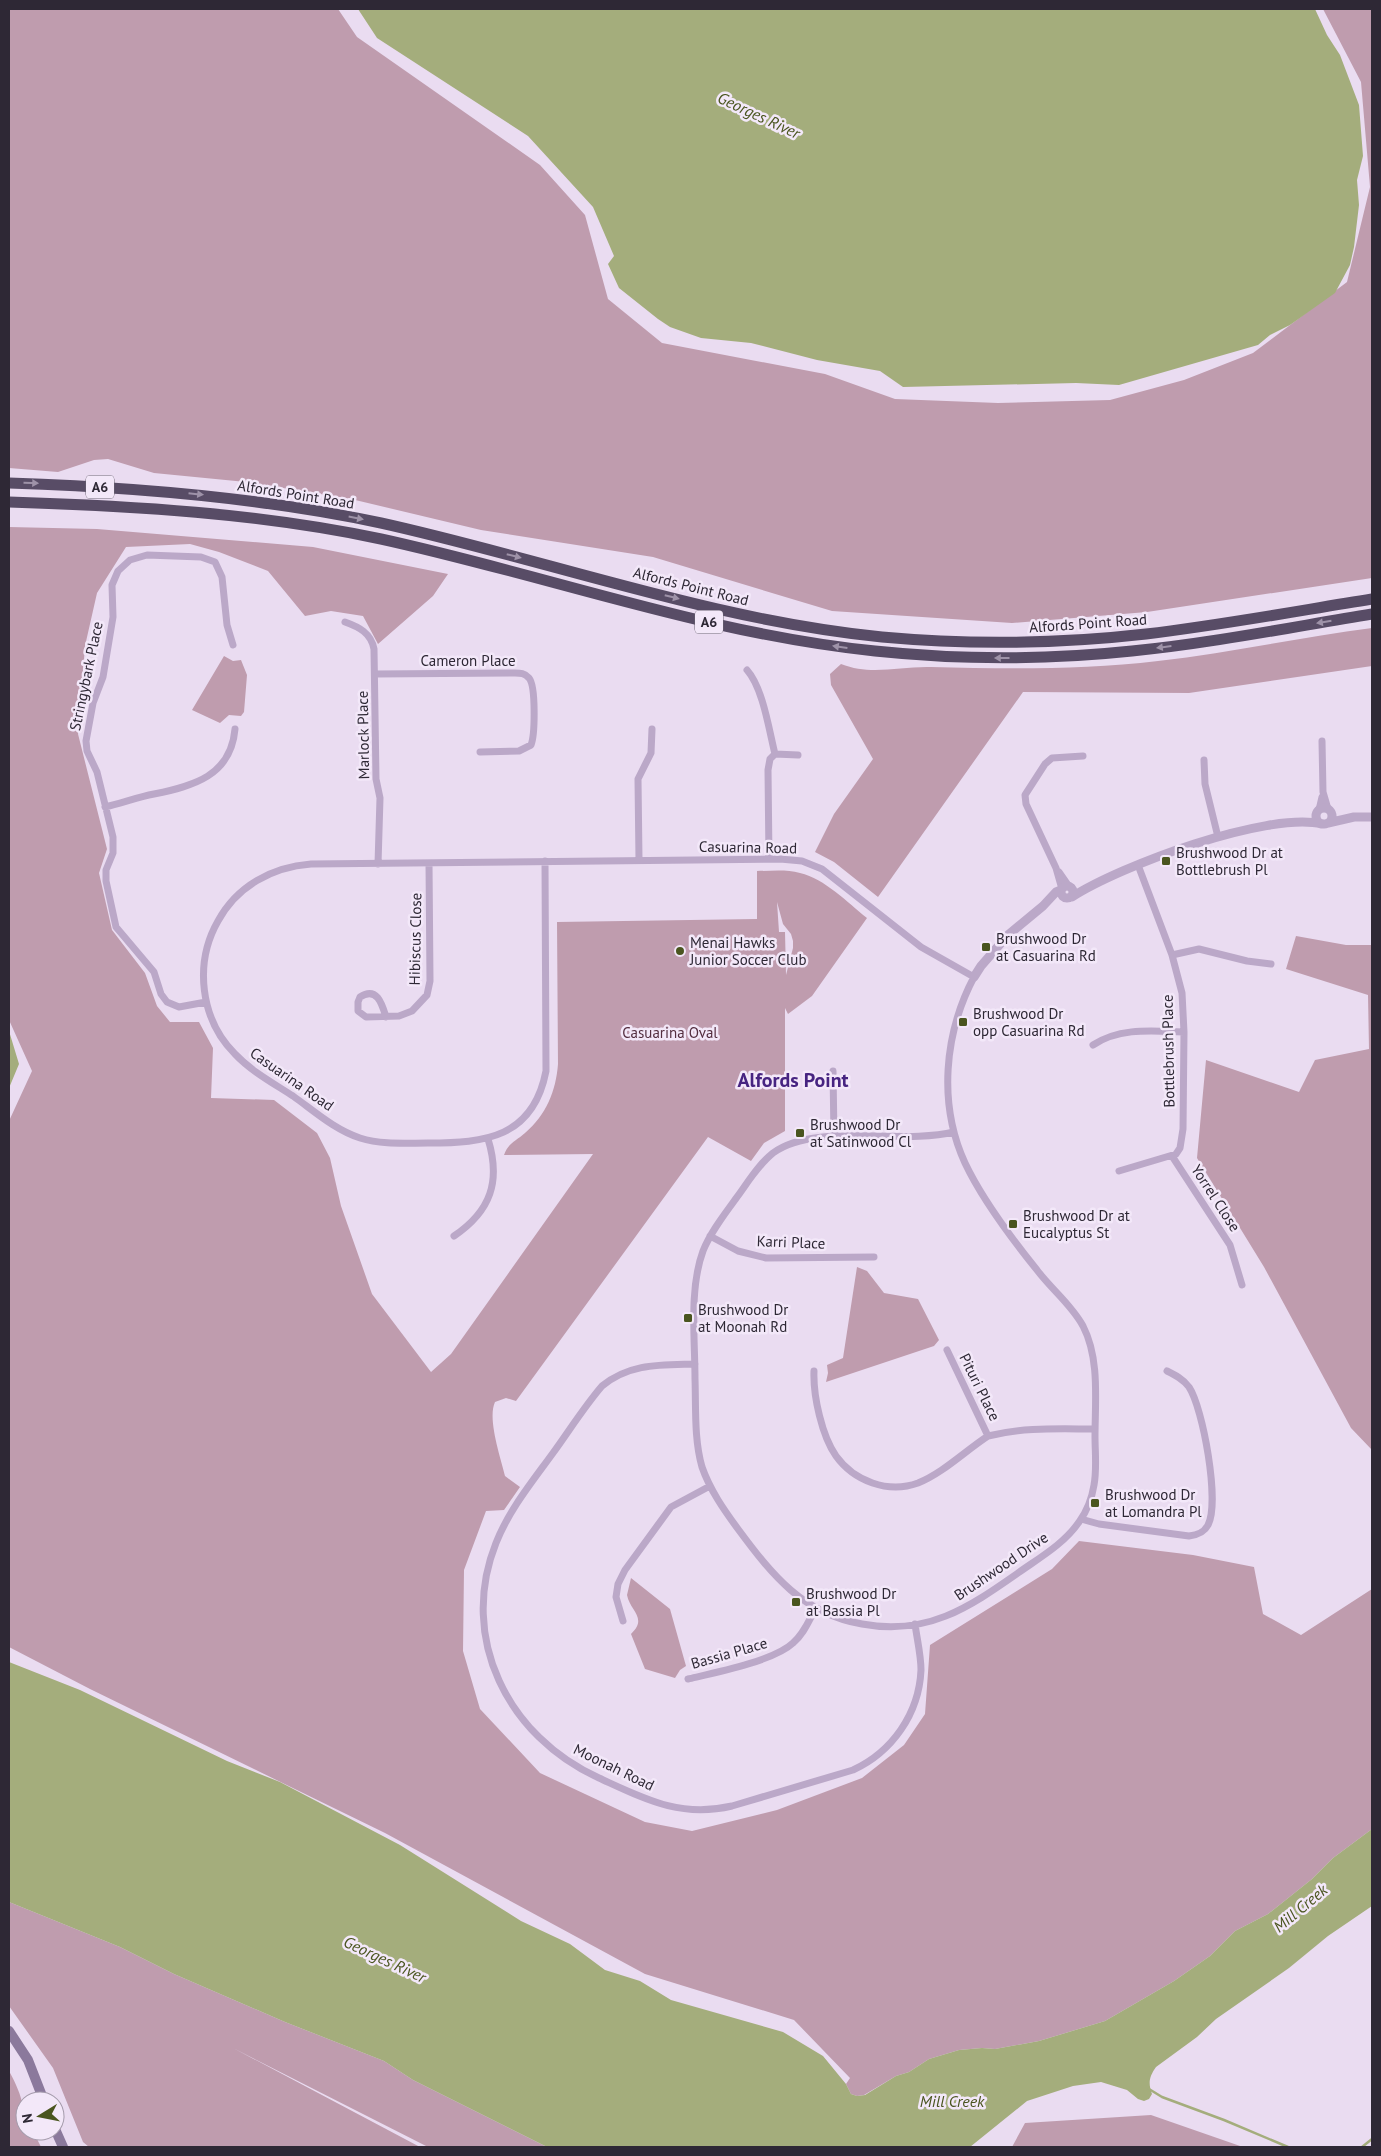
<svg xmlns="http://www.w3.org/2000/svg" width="1381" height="2156" font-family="'PT Sans',sans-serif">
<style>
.green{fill:#bf9cae;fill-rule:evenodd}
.water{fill:#a4ad7c}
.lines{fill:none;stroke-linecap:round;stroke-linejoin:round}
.stream{stroke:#a4ad7c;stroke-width:2.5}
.minor{stroke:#bba8c8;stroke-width:7}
.tertiary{stroke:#bba8c8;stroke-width:9}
.secondary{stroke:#8b799c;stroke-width:10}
.trunk{stroke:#584c66;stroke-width:11}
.oneway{fill:#9e92a8}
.poi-dot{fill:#4a551f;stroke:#f3e8f9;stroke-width:2}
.labels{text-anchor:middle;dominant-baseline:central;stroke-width:5;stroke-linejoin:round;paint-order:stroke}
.shield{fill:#f3e8f9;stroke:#696270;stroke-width:1}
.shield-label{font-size:14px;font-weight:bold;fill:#2e2835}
.street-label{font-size:15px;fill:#2e2835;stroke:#f3e8f9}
.poi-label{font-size:15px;fill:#2e2835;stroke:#f3e8f9;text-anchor:start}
.park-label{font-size:15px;fill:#532d3f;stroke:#f3e8f9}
.water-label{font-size:16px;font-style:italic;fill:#4a551f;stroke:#f3e8f9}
.district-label{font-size:20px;font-weight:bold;fill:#472481;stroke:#f3e8f9}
</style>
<rect width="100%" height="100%" fill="#eadcf1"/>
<path class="green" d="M9,9H338L357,37L540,165L585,215L608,299L662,343L825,374L895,399L998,403L1110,400L1184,380L1253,353L1347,282L1370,187L1361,82L1323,9H1372V578L1147,612L1012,623L832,611L653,557L481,530L351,499L246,482L154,473L108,459L94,460L58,472L9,468Z
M9,527L97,529L313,547L448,574L433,596L378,644L363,616L331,611L305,616L268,571L219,552L190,544L126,547L97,593L85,646L78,734L107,849L99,873L112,930L145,973L157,1006L170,1022H199L213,1048L211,1098L274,1100L317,1133L330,1158L341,1206L372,1294L431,1372L451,1354L593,1154L504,1155C508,1143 516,1141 525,1133C546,1115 556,1091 558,1064L557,922L757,919V871C771,871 786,869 800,873C825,879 847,902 867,918L812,996L788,1014L785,1008V1131L764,1143L751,1161L708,1137L516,1401L506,1398L495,1402C487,1419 501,1458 505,1476L520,1487L504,1510L486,1511L464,1570L463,1651L480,1709L540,1773L645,1822L692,1831L777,1810L862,1778L904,1745L925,1714L930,1645L1052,1569L1079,1541L1193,1555L1254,1567L1263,1614L1301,1635L1372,1589V1829L1333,1858L1312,1879L1268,1914L1235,1931L1210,1956L1174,1981L1105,2021L1039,2041L995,2049L982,2048L959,2050L929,2059L909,2072L896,2076L864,2095L857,2096L851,2094L846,2084L850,2078L794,2020L645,1974L385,1833L90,1689L9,1647V1121L32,1071L9,1020ZM777,902L783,924L791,934L793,941V948L786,975L785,932H779Z
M1372,628V666L1189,693L1023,692L878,897L834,862L815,852L834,814L873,759L831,685L830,674L841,664C871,676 900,666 931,667C1007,669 1083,670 1158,661C1230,653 1301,637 1372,628Z
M224,656L233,661L241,660L247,675L244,712L241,716L229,715L220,723L192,710Z
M1296,936L1346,945H1372V1450L1351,1428L1264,1267L1197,1158L1206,1060L1299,1092L1315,1060L1369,1049L1368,995L1286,969Z
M857,1267L867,1271L884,1293L918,1299L939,1340L934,1346L826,1382L828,1373L827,1365L843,1358Z
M631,1578L670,1609L686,1666L680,1670L675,1678L645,1669L631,1634C648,1618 630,1611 627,1595Z
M9,1902L120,1947L174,1974L285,2022L384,2061L413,2080L547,2147H428L233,2048L420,2147H89L83,2142L53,2068L9,2006Z
M9,2071C21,2093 25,2106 25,2131H33L41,2147H9Z
M1151,2115L1243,2147H1012L1025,2123Z"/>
<path class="water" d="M358,9H1315L1327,35L1340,55L1359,105L1363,156L1357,180L1359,205L1354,247L1350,265L1335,293L1290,325L1270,335L1258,345L1119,385L1076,383L903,387L880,371L817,360L751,343L701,338L670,327L658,319L619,288L608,264L614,256L593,207L528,136L377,38Z
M9,1031L19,1064L9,1088Z
M9,1662L80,1690L227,1761L280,1782L400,1845L521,1921L570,1944L605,1970L640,1981L671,2000L783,2032L823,2056L846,2084L851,2094L857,2096L865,2095L896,2076L909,2072L929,2059L959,2050L982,2048L995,2049L1039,2041L1105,2021L1174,1981L1210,1956L1235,1931L1268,1914L1312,1879L1333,1858L1372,1829V1906L1328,1936L1289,1968L1216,2019L1197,2037L1156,2067C1149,2077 1148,2083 1152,2094L1149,2099L1144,2101L1138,2099L1127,2090L1101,2082L1073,2086L1027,2101L970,2147H547L413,2080L384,2061L285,2022L174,1974L120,1947L9,1902Z"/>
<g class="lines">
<path class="stream" d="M1149,2089L1162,2097L1224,2120L1288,2147
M1362,2147L1372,2139"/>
<path class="minor" d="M345,622C359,627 371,633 374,649L376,779L380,798L378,864
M747,670C763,688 769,730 775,754
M375,674L515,673C520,673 525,673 529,678C536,686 535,735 531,745L519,751L480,752
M1322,741L1323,792L1328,809
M775,754L798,755
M1204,760L1205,784L1218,837
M105,807C122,803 138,797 154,794C193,786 231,776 235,729
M1319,810L1322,797
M769,859L768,770L770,759L775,754
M639,860L638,779L651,753L652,729
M545,861L546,1071C533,1138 485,1143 428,1143C405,1143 382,1145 360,1138C335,1130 314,1111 293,1096C273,1083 251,1071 235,1054C200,1019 194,963 218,921C237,886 272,867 311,864L780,859L802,861L822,869L921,947L974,977C944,1034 938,1104 965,1163C982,1199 1012,1239 1037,1270C1051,1289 1071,1304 1083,1326C1100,1359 1095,1401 1095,1437C1095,1452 1097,1469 1094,1485C1092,1498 1087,1511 1079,1522C1064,1544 1039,1558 1018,1573C968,1608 927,1636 862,1624C803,1614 772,1575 738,1529C724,1510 710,1490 702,1467C694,1439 696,1408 695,1379C695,1339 689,1289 703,1251C711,1231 725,1214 737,1197C748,1182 758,1165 773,1153C815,1122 901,1145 954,1132
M1059,872L1068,885
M1062,889L1056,868L1026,804L1025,795L1045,764L1052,758L1083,756
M1172,955L1199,949L1247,961L1271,964
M206,1002L179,1007L167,1002L161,994L154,972L116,927L106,881V870L113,853V837L97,772L87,751L86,741L93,703L103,677L113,617L112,585L118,571L130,560L147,555L201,557L215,562L222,577L227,625L233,645
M386,1017C382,1004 377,986 360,997L358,1002V1011L366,1017L399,1016L412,1011L427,995L430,981L429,863
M1093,1045C1120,1027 1153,1031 1184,1032
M833,1071L834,1137
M1172,1156L1230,1245L1242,1285
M1119,1171L1176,1154L1180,1148L1183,1129L1184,1032L1182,993L1172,955L1138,865
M454,1236C491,1211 501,1181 488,1139
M710,1236L738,1251L766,1258L874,1257
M947,1350L988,1436
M695,1364C661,1365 630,1363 602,1386C584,1407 569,1431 553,1453C532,1482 509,1510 496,1543C458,1638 508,1737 599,1778C645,1799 680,1818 732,1806L853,1770C892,1752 919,1714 921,1670C921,1655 917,1639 915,1624
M814,1371C813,1396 822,1436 836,1456C854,1481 888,1494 918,1483C943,1473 965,1451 988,1436C1023,1427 1059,1429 1095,1429
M1081,1519L1099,1524L1189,1536C1197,1535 1204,1533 1208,1525C1220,1502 1203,1408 1189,1387C1183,1379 1175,1375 1167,1371
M623,1621L616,1597L618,1584L625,1570L671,1507L710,1486
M688,1679C714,1673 774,1661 793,1643C804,1634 809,1620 816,1608"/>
<path class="tertiary" d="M1316 816a8 8 0 1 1 16 0a8 8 0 1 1-16 0Z
M1328,823L1354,817H1372
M1061 892a6 6 0 1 1 12 0a6 6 0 1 1-12 0Z
M1072,897C1120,866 1267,811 1322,824
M974,977L981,966L1008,935L1043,906L1056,892L1061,890"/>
<path class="secondary" d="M9,2031L28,2060L44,2101
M55,2129L63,2147"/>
<path class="trunk" d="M9,483C134,487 259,497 381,523C548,560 711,620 882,637C970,645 1058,644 1146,634C1222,625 1297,611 1372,599
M9,502C134,506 258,513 381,539C546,575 707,634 875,651C961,660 1047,660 1132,651C1212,643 1292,627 1372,614"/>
</g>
<defs><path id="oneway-solid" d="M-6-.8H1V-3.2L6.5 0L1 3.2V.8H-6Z" transform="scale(1.25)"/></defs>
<g class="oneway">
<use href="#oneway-solid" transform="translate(31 483) rotate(2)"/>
<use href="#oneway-solid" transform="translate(196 494) rotate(6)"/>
<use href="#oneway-solid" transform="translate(356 518) rotate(11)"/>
<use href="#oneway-solid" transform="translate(514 556) rotate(14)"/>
<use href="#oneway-solid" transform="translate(672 597) rotate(14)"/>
<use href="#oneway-solid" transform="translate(1324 622) rotate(171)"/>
<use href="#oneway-solid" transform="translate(840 647) rotate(-172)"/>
<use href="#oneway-solid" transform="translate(1164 647) rotate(173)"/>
<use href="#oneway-solid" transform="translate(1002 658) rotate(-180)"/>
</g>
<g class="poi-dot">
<rect x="1161" y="856" width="10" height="10" rx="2.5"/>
<rect x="981" y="942" width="10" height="10" rx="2.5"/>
<circle cx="680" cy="951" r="5"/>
<rect x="958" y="1017" width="10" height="10" rx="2.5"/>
<rect x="795" y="1128" width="10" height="10" rx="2.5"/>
<rect x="1008" y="1219" width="10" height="10" rx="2.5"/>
<rect x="683" y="1313" width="10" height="10" rx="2.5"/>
<rect x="1090" y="1498" width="10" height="10" rx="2.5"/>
<rect x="791" y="1597" width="10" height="10" rx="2.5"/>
</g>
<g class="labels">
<g class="shield">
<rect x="86" y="475.5" width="28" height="23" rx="4"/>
<rect x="695" y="610.5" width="28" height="23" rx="4"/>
</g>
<g class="shield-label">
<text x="100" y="487">A6</text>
<text x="709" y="622">A6</text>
</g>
<g class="street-label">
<text transform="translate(296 494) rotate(9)">Alfords Point Road</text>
<text transform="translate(691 586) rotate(14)">Alfords Point Road</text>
<text transform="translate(1088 623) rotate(-4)">Alfords Point Road</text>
<text x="468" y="660">Cameron Place</text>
<text transform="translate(86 676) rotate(-78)">Stringybark Place</text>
<text transform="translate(363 735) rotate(-91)">Marlock Place</text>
<text transform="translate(748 847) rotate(1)">Casuarina Road</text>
<text transform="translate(415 939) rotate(-89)">Hibiscus Close</text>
<text transform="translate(1168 1051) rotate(-91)">Bottlebrush Place</text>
<text transform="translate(292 1079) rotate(35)">Casuarina Road</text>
<text transform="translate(1216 1198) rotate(57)">Yorrel Close</text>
<text transform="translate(791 1242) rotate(2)">Karri Place</text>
<text transform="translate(980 1387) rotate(64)">Pituri Place</text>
<text transform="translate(1001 1566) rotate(-34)">Brushwood Drive</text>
<text transform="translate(729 1653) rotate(-16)">Bassia Place</text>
<text transform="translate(614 1767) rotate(26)">Moonah Road</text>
</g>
<g class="poi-label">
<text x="1176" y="852">Brushwood Dr at<tspan x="1176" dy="17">Bottlebrush Pl</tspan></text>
<text x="996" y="938">Brushwood Dr<tspan x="996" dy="17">at Casuarina Rd</tspan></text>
<text x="690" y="942">Menai Hawks<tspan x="690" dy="17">Junior Soccer Club</tspan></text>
<text x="973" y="1013">Brushwood Dr<tspan x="973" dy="17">opp Casuarina Rd</tspan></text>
<text x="810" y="1124">Brushwood Dr<tspan x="810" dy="17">at Satinwood Cl</tspan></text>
<text x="1023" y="1215">Brushwood Dr at<tspan x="1023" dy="17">Eucalyptus St</tspan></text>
<text x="698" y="1309">Brushwood Dr<tspan x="698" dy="17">at Moonah Rd</tspan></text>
<text x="1105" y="1494">Brushwood Dr<tspan x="1105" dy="17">at Lomandra Pl</tspan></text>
<text x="806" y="1593">Brushwood Dr<tspan x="806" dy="17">at Bassia Pl</tspan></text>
</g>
<g class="park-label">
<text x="670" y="1032">Casuarina Oval</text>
</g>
<g class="water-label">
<text transform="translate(759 115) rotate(25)">Georges River</text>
<text transform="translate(1300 1908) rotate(-40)">Mill Creek</text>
<text transform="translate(385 1959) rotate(25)">Georges River</text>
<text x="952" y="2101">Mill Creek</text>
</g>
<g class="district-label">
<text x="793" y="1080">Alfords Point</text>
</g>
</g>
<rect width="1381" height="2156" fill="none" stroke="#2e2835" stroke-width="20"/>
<g transform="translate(40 2116) rotate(260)"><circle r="24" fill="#f3e8f9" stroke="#a49bab"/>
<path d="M0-4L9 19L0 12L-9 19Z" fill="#4a551f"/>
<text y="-8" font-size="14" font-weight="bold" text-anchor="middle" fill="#2e2835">N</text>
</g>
</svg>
